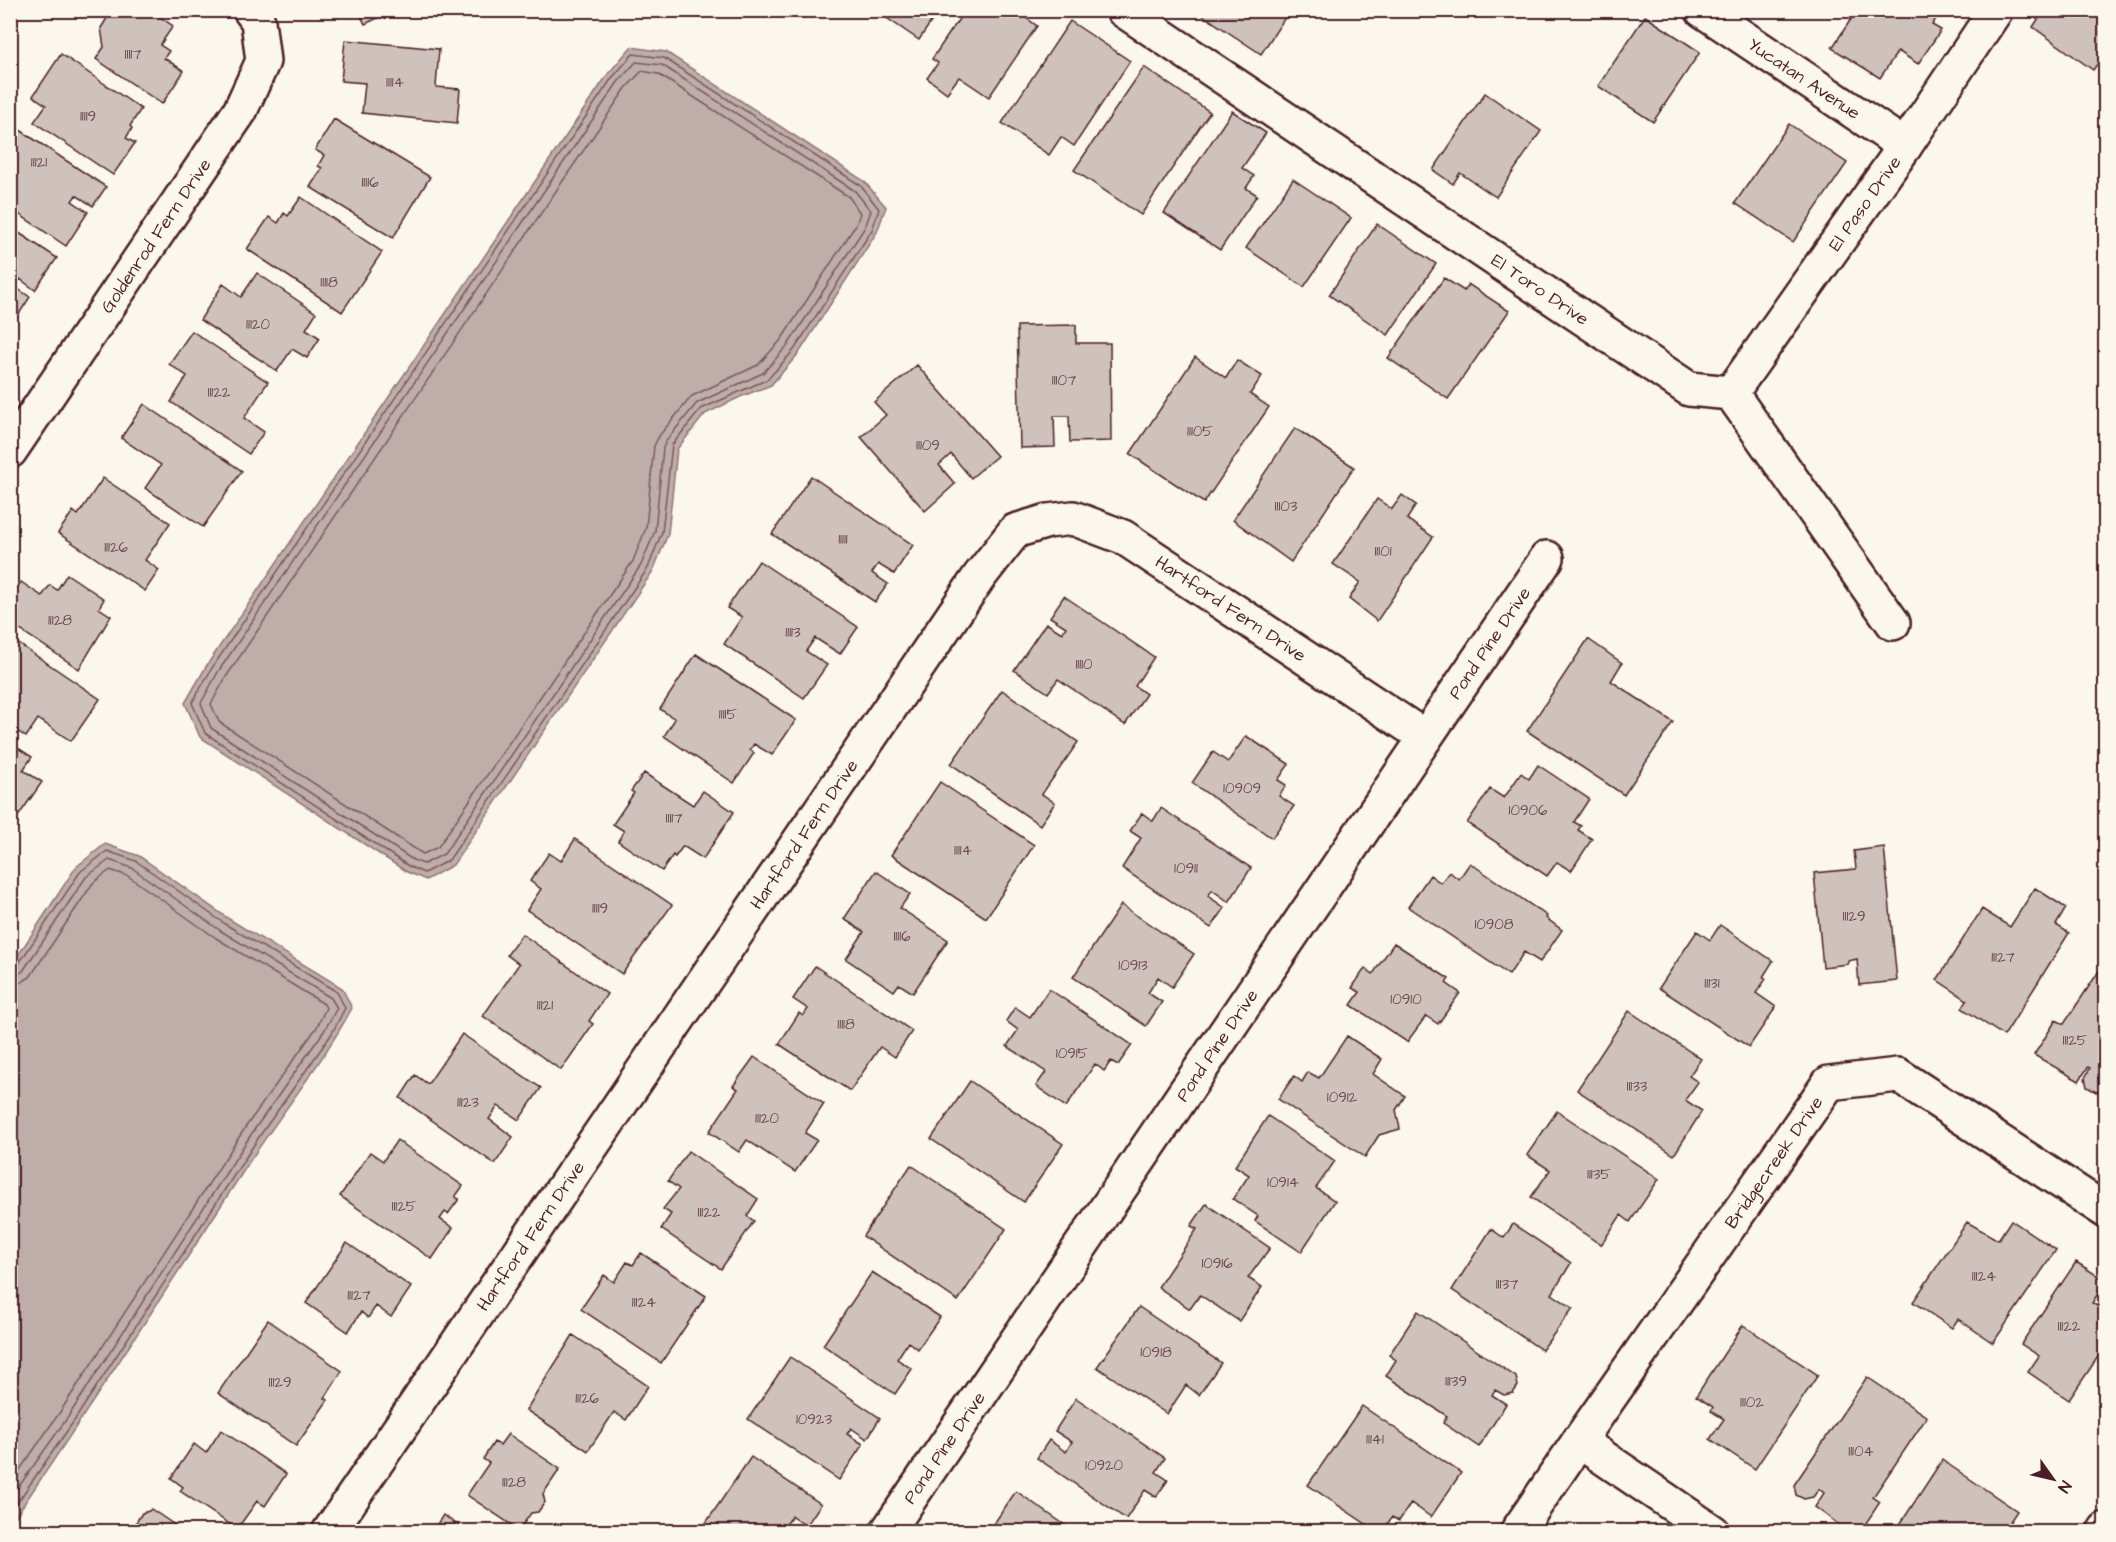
<svg xmlns="http://www.w3.org/2000/svg" width="2116" height="1542" font-family="'Architects Daughter',sans-serif">
<style>
.water{fill:#bfadaa;stroke:#907477;stroke-width:1.5}
.lines{fill:none;stroke-linecap:round;stroke-linejoin:round}
.shore{stroke:#79585e;stroke-width:1.5}
.building{fill:#cfc2bc;stroke:#4a1f2b;stroke-width:1.5}
.minor-casing{stroke:#4a1f2b;stroke-width:38}
.minor{stroke:#fbf7ec;stroke-width:33}
.labels{text-anchor:middle;dominant-baseline:central;stroke-width:4.5;stroke-linejoin:round;paint-order:stroke}
.number-label{font-size:15px;fill:#6b484f}
.street-label{font-size:18px;fill:#4a1f2b;stroke:#fbf7ec}
</style>
<rect width="100%" height="100%" fill="#fbf7ec"/>
<filter id="ink" filterUnits="userSpaceOnUse"><feTurbulence type="fractalNoise" baseFrequency=".0167" numOctaves="2"/><feDisplacementMap in="SourceGraphic" scale="12" xChannelSelector="R" yChannelSelector="G"/><feConvolveMatrix kernelMatrix="1 2 1 2 8 2 1 2 1" color-interpolation-filters="sRGB"/></filter>
<g filter="url(#ink)">
<path class="water" d="M631,47L666,52L864,181L886,207L877,232L799,353L771,385L740,397L705,414L677,449L668,534L653,571L453,865L426,880L407,872L200,737L185,703L207,665L608,74Z
M105,844L139,856L229,919L342,988L352,1008C322,1064 281,1113 246,1167C169,1286 91,1406 11,1523V966L76,867Z"/>
<g class="lines">
<path class="shore" d="M633,54L664,58L860,185L879,209L872,230L794,350L768,379L701,409L672,445L662,532L648,568L449,860L424,873L410,867L205,733L192,703L212,668L612,78Z
M636,62L662,65L855,191L871,211L865,227L788,345L763,373L697,403L666,441L663,448L655,531L641,565L444,854L424,864L413,860L211,728L201,703L218,672L618,82Z
M642,71L658,74L849,197L860,213L857,223L781,340L758,365L692,396L659,436L654,446L646,528L633,561L438,847L423,854L219,722L211,704L226,677L626,88Z
M10,968L18,965L80,872L107,851L136,861L225,924L337,992L345,1008L331,1035L261,1134L74,1421L10,1513
M10,976L17,975L23,971L86,877L109,860L132,868L221,931L331,998L337,1008L324,1031L254,1130L68,1417L10,1499
M10,985L20,983L30,977L93,883L110,870L128,876L216,938L324,1004L326,1008L317,1027L247,1125L60,1412L10,1484"/>
</g>
<path class="building" d="M112,10H150L173,26L160,45L169,51L164,58L184,71L162,104L96,59L104,47L101,28Z
M358,10H395L365,24Z
M875,10H939L919,40Z
M965,10H1015L1037,26L989,97L959,77L947,93L927,78L938,63L932,59Z
M1195,10H1290L1261,54Z
M1857,10H1939L1941,11L1932,25L1941,30L1918,64L1898,51L1880,78L1832,48Z
M2044,10H2106V52L2093,70L2033,27Z
M1645,16L1700,52L1653,122L1598,86Z
M1070,21L1130,61L1074,146L1061,137L1049,155L1002,123Z
M345,40L439,49L436,87L460,89L457,123L362,113L365,83L341,81Z
M61,54L141,109L130,126L132,128L126,138L135,143L113,175L34,122L46,105L33,96Z
M1144,67L1210,112L1141,215L1074,170Z
M1485,93L1541,131L1496,197L1460,173L1453,184L1433,170Z
M1232,111L1266,133L1242,168L1254,176L1246,188L1257,195L1220,250L1164,213Z
M334,119L430,177L393,238L310,187L322,168L318,166L324,155L315,150Z
M1789,124L1847,163L1793,242L1735,203Z
M17,128L106,187L93,206L76,195L72,201L88,212L66,246L10,208V137Z
M1293,179L1351,218L1304,287L1246,248Z
M301,197L382,252L342,312L247,249L269,217L278,223L284,213L288,216Z
M1377,224L1436,264L1388,335L1329,295Z
M10,227L57,258L35,290L20,279L15,287L30,297L17,317L10,312Z
M257,273L316,313L306,329L320,338L307,358L292,349L277,371L200,320L223,284L241,297Z
M1444,278L1464,291L1468,284L1509,311L1448,399L1388,358Z
M1076,325V343H1110L1111,441L1070,442L1069,416H1054L1055,447L1020,448L1017,326Z
M192,331L268,382L244,418L264,432L249,454L171,402L187,376L169,364Z
M1195,357L1226,378L1237,360L1262,376L1250,394L1269,407L1204,503L1130,454Z
M917,365L997,456L971,478L951,454L939,465L955,484L925,511L861,437L886,415L874,402Z
M144,404L242,471L203,527L145,488L161,465L121,438Z
M1295,428L1354,467L1291,562L1233,520Z
M811,476L913,545L894,574L878,564L872,573L888,584L875,602L772,534Z
M103,478L170,523L145,560L159,570L145,591L58,533L73,511L78,515Z
M1402,495L1416,505L1407,519L1433,537L1377,621L1349,599L1360,582L1333,564L1377,499L1392,509Z
M759,561L858,627L840,654L815,638L806,651L827,665L804,698L724,644L742,617L727,608Z
M67,574L104,599L99,608L111,616L79,669L10,623V598L21,582L42,596L50,585L57,590Z
M1064,596L1154,657L1135,686L1146,694L1125,725L1058,679L1048,693L1014,670L1046,623L1062,633L1066,627L1050,617Z
M10,638L100,699L71,741L38,719L26,737L10,726Z
M1588,639L1622,663L1611,681L1673,722L1624,795L1527,731Z
M696,654L796,720L772,755L754,744L750,750L754,753L734,783L664,736L675,719L660,709Z
M1002,690L1078,742L1042,794L1055,803L1040,825L951,764Z
M1246,736L1289,764L1278,780L1286,785L1279,796L1294,806L1272,838L1192,783L1213,752L1228,762Z
M10,743L32,757L23,770L42,782L10,828Z
M1538,765L1589,799L1574,822L1581,826L1578,830L1592,839L1571,871L1557,862L1547,876L1467,823L1490,789L1504,798L1521,773L1529,779Z
M644,773L693,805L703,791L734,812L703,859L683,846L675,857L673,855L662,871L618,841L624,831L613,824L634,793L631,791Z
M940,782L1034,845L986,918L891,855Z
M1161,808L1251,868L1229,902L1212,890L1208,896L1225,908L1211,928L1122,868L1141,838L1130,831L1142,813L1153,821Z
M575,839L672,905L622,974L527,910L541,889L530,881L549,853L561,861Z
M1884,847L1897,981L1859,985L1857,959L1848,961V964L1823,967L1814,873L1856,869L1854,851Z
M1470,863L1547,916L1546,918L1562,930L1540,962L1524,952L1509,975L1408,907L1430,875L1441,883L1449,872L1459,879Z
M876,871L910,894L900,908L948,940L913,993L899,984L894,991L846,959L864,932L844,919Z
M2035,888L2066,908L2056,925L2069,933L2004,1036L1962,1008L1967,1000L1937,980L1982,909L2010,927Z
M1121,905L1194,954L1172,987L1158,977L1148,993L1162,1002L1146,1026L1073,977Z
M1720,925L1773,961L1763,977L1766,979L1756,993L1776,1007L1749,1047L1659,988L1697,931L1710,940Z
M522,934L607,994L589,1021L593,1024L561,1070L483,1016L519,964L507,955Z
M1394,943L1449,979L1446,983L1460,993L1438,1024L1426,1016L1407,1042L1351,1005L1360,992L1352,988L1365,968L1373,974Z
M2105,962L2106,1090L2096,1092L2087,1087L2085,1078L2090,1068L2088,1067L2079,1081L2034,1055L2056,1020L2064,1024Z
M815,966L912,1031L895,1057L880,1047L850,1091L779,1044L799,1013L803,1016L808,1009L793,999Z
M1049,989L1132,1045L1118,1065L1111,1061L1104,1071L1095,1064L1066,1107L1036,1086L1046,1072L1007,1046L1018,1030L1006,1021L1015,1007L1030,1017Z
M1629,1011L1701,1059L1689,1076L1698,1082L1685,1100L1702,1111L1674,1155L1577,1090Z
M462,1034L541,1088L519,1120L498,1106L489,1119L513,1137L495,1164L400,1098L415,1075L428,1084Z
M1347,1036L1382,1059L1373,1074L1405,1096L1396,1110L1400,1129L1379,1135L1365,1157L1278,1099L1294,1076L1302,1082L1308,1072L1319,1078Z
M754,1057L824,1104L805,1133L817,1140L795,1172L747,1140L739,1152L709,1132L738,1089L733,1086Z
M970,1081L1063,1144L1024,1202L931,1139Z
M1557,1111L1659,1179L1630,1222L1621,1215L1601,1245L1531,1197L1550,1170L1527,1155Z
M1268,1116L1335,1161L1316,1188L1335,1201L1301,1252L1255,1221L1258,1216L1233,1199L1249,1175L1235,1166Z
M397,1140L463,1186L455,1197L459,1199L448,1214L445,1212L440,1219L453,1228L432,1259L340,1196L370,1152L383,1161Z
M688,1151L758,1199L747,1216L754,1221L721,1269L661,1229L671,1214L663,1209L679,1189L668,1181Z
M911,1165L1006,1229L958,1301L863,1236Z
M1206,1204L1270,1248L1248,1278L1262,1287L1239,1321L1200,1295L1190,1309L1158,1287L1197,1229L1191,1226Z
M2011,1220L2056,1250L1993,1343L1958,1319L1952,1328L1913,1302L1967,1222L1998,1240Z
M1513,1224L1571,1263L1552,1294L1573,1308L1542,1350L1452,1290L1491,1229L1504,1238Z
M347,1243L411,1287L391,1317L376,1306L368,1318L361,1312L348,1332L306,1303Z
M641,1253L706,1296L661,1363L581,1309L604,1275L614,1282L627,1262L633,1265Z
M2076,1262L2106,1281L2092,1303L2099,1307L2101,1305L2106,1308V1345L2069,1400L2028,1372L2039,1356L2021,1344Z
M872,1272L940,1317L918,1349L908,1342L897,1359L912,1369L895,1394L823,1345Z
M1139,1307L1221,1363L1199,1395L1186,1385L1167,1414L1097,1367Z
M1418,1311L1516,1377L1518,1386L1513,1393L1504,1395L1495,1390L1492,1395L1506,1404L1479,1447L1443,1423L1447,1416L1386,1376L1396,1360L1389,1355Z
M268,1320L342,1371L325,1398L328,1400L296,1446L218,1393Z
M1743,1325L1818,1375L1755,1469L1710,1439L1724,1419L1711,1411L1713,1407L1696,1396Z
M573,1335L648,1386L626,1420L614,1412L588,1451L526,1410Z
M790,1357L880,1418L867,1439L851,1428L847,1434L863,1444L839,1480L748,1419Z
M1867,1377L1927,1417L1873,1497L1880,1502L1860,1532H1849L1815,1507L1824,1493L1819,1489L1813,1497L1804,1499L1796,1495L1794,1485Z
M1076,1398L1165,1458L1156,1472L1168,1480L1156,1497L1145,1490L1126,1519L1037,1458L1049,1440L1066,1452L1072,1442L1055,1431Z
M1362,1406L1461,1473L1431,1517L1411,1503L1399,1521L1392,1517L1382,1532H1378L1308,1485Z
M221,1430L286,1474L265,1506L257,1501L237,1529L180,1491L183,1487L171,1478L194,1444L206,1453Z
M508,1434L560,1469L543,1494L545,1502L538,1512L531,1513L519,1530L467,1495L489,1463L483,1459L494,1442L500,1445Z
M751,1457L821,1504L806,1526L792,1516L781,1532H704L701,1530Z
M1942,1460L2017,1511L2003,1532H1895Z
M1016,1491L1075,1532H1003L993,1525Z
M151,1509L185,1532H136L135,1524L142,1513L149,1511Z
M443,1515L468,1532H432Z
M1303,1526L1312,1532H1300Z"/>
<g class="lines">
<g class="minor-casing">
<g id="minor">
<path id="s1" d="M1123,10L1689,389L1731,393L1893,623"/>
<path id="s2" d="M1702,10L1905,146"/>
<path id="s3" d="M1731,393L1905,146L1996,10"/>
<path id="s4" d="M10,451L240,111L263,61L258,21L250,10"/>
<path id="s5" d="M329,1532L979,577L1015,531L1048,521L1073,518L1123,537L1425,737"/>
<path id="s6" d="M887,1532L1547,558"/>
<path d="M1517,1532L1579,1441"/>
<path id="s7" d="M1713,1532L1579,1441L1829,1083L1898,1075L2106,1211"/>
<path d="M2104,1532L2106,1529"/>
</g>
</g>
<use href="#minor" class="minor"/>
</g>
</g>
<g class="labels">
<g class="number-label">
<text x="133" y="54">11117</text>
<text x="395" y="82">11114</text>
<text x="88" y="116">11119</text>
<text x="39" y="162">11121</text>
<text x="370" y="182">11116</text>
<text x="329" y="282">11118</text>
<text x="258" y="324">11120</text>
<text x="1064" y="380">11107</text>
<text x="219" y="392">11122</text>
<text x="1200" y="431">11105</text>
<text x="928" y="445">11109</text>
<text x="1286" y="506">11103</text>
<text x="843" y="539">11111</text>
<text x="116" y="547">11126</text>
<text x="1383" y="551">11101</text>
<text x="60" y="620">11128</text>
<text x="793" y="632">11113</text>
<text x="1084" y="664">11110</text>
<text x="728" y="714">11115</text>
<text x="1242" y="788">10909</text>
<text x="1528" y="810">10906</text>
<text x="674" y="818">11117</text>
<text x="963" y="850">11114</text>
<text x="1186" y="868">10911</text>
<text x="600" y="908">11119</text>
<text x="1854" y="916">11129</text>
<text x="1494" y="924">10908</text>
<text x="902" y="936">11116</text>
<text x="2003" y="957">11127</text>
<text x="1133" y="965">10913</text>
<text x="1712" y="983">11131</text>
<text x="1406" y="999">10910</text>
<text x="545" y="1005">11121</text>
<text x="846" y="1024">11118</text>
<text x="2075" y="1040">11125</text>
<text x="1072" y="1053">10915</text>
<text x="1637" y="1086">11133</text>
<text x="1342" y="1097">10912</text>
<text x="468" y="1102">11123</text>
<text x="767" y="1118">11120</text>
<text x="1599" y="1174">11135</text>
<text x="1283" y="1182">10914</text>
<text x="404" y="1206">11125</text>
<text x="709" y="1212">11122</text>
<text x="1217" y="1263">10916</text>
<text x="1984" y="1276">11124</text>
<text x="1507" y="1284">11137</text>
<text x="359" y="1295">11127</text>
<text x="644" y="1302">11124</text>
<text x="2069" y="1326">11122</text>
<text x="1156" y="1352">10918</text>
<text x="1456" y="1381">11139</text>
<text x="280" y="1382">11129</text>
<text x="587" y="1398">11126</text>
<text x="1752" y="1402">11102</text>
<text x="814" y="1419">10923</text>
<text x="1375" y="1439">11141</text>
<text x="1861" y="1451">11104</text>
<text x="1104" y="1465">10920</text>
<text x="514" y="1482">11128</text>
</g>
<g class="street-label">
<text stroke="none"><textPath href="#s2" startOffset="123">Yucatan Avenue</textPath></text>
<text stroke="none"><textPath href="#s3" startOffset="232">El Paso Drive</textPath></text>
<text stroke="none"><textPath href="#s4" startOffset="260">Goldenrod Fern Drive</textPath></text>
<text stroke="none"><textPath href="#s1" startOffset="502">El Toro Drive</textPath></text>
<text stroke="none"><textPath href="#s5" startOffset="1456">Hartford Fern Drive</textPath></text>
<text stroke="none"><textPath href="#s6" startOffset="1074">Pond Pine Drive</textPath></text>
<text stroke="none"><textPath href="#s5" startOffset="844">Hartford Fern Drive</textPath></text>
<text stroke="none"><textPath href="#s6" startOffset="588">Pond Pine Drive</textPath></text>
<text stroke="none"><textPath href="#s7" startOffset="502">Bridgecreek Drive</textPath></text>
<text stroke="none"><textPath href="#s5" startOffset="358">Hartford Fern Drive</textPath></text>
<text stroke="none"><textPath href="#s6" startOffset="102">Pond Pine Drive</textPath></text>
</g>
</g>
<rect width="2116" height="1542" fill="none" stroke="#fbf7ec" stroke-width="36"/>
<rect x="18" y="18" width="2080" height="1506" fill="none" stroke="#4a1f2b" stroke-width="2" filter="url(#ink)"/>
<g transform="translate(2053 1479) rotate(124)" stroke="#fbf7ec" stroke-width="4.5" paint-order="stroke">
<path d="M0-4.5L10 22L0 15L-10 22Z" fill="#4a1f2b"/>
<text y="-9" font-size="16" font-weight="bold" text-anchor="middle" fill="#4a1f2b">N</text>
</g>
</svg>
